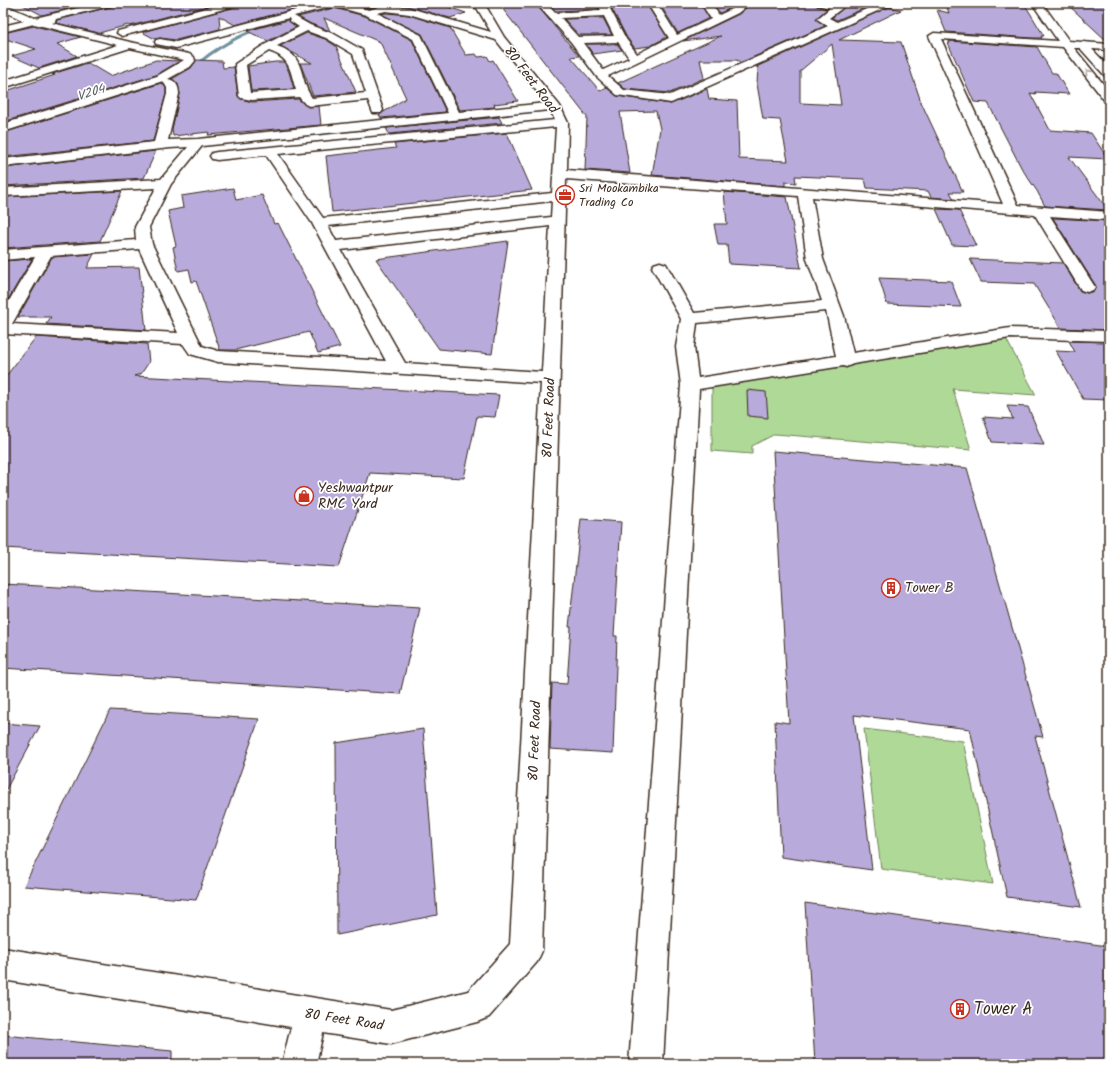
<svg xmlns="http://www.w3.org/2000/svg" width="1112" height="1067" font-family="Kalam,sans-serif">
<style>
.green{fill:#aed997;stroke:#74825a}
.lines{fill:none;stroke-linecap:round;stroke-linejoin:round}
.stream{fill:#6f919d;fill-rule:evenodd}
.building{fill:#b8abdb;stroke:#3b2a1e;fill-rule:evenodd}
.minor-casing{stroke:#3b2a1e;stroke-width:3}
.minor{fill:#fff;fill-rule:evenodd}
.oneway{stroke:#a79f9a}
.labels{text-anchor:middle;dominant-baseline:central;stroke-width:3.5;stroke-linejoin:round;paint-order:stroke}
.far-poi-label{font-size:12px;fill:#3b2a1e;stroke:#fff;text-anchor:start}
.far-water-label{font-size:13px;font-style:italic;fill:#555e5e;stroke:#fff}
.street-label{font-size:14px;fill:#3b2a1e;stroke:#fff}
.poi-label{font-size:14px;fill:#3b2a1e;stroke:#fff;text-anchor:start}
.near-poi-label{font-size:17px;fill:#3b2a1e;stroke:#fff;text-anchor:start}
</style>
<rect width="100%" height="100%" fill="#fff"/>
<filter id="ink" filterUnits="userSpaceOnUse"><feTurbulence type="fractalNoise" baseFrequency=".025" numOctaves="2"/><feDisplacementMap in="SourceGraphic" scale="8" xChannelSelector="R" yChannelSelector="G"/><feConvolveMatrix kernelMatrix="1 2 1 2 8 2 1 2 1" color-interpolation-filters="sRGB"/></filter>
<g filter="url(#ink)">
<path class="green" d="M1005,337L1036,395L953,389L971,450L775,434L752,446V454L712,451V385Z
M864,729L963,741L993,884L881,869Z"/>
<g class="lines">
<path class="stream" d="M279,20L280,22C249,32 221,46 196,67L193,66C217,44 248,29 279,20Z
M160,82L163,83L55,118L52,117Z"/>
</g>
<path class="building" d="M19,3H92L42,15Z
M118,3H219L130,26L128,25L99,33L56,23L57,20L114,6Z
M242,3H316L235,25L219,16L220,29L176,40L160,38L155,39L142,32L239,6Z
M351,3H437L466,13L450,18L410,7L385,4L369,8Z
M498,3H535L579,56L571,57L600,91L607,88L617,96L671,104L707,89L709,99L737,101L739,159L788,161L780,120L763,119L757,84L758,67H756L889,7L901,10L839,40L901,42L921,102L963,192H950L954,199L931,197L928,191L867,188L865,179L795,176L796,183L785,182V186L652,175L660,129L656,111L620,112L630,173L585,170L587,117ZM832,44L841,105L800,103V71Z
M548,3H561L562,5L596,4L599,9L556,11Z
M609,3H646L667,37L650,46L635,48L627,38Z
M659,3H700L709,18L678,33Z
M713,3H737L731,8L720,13Z
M751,3H814L817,6L827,9L816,19L825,26L742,62L736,60H700L704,78L670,93L625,89L618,83L721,36L683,41L739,14Z
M839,3H871L874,4L837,20L832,18L844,7Z
M945,3H1024L1044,36H1041L1042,38H1032L946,32L937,10L949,13Z
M1066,3L1109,4V42H1108Z
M334,8L365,16L412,40L446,112L381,118L379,115L406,98L380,42L324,18L330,31L311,24L298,17Z
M386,13L409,15L450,28L466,55L476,54L478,57L487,56L490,61L493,60L518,101L494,104L495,107L460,110L422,34L381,14Z
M603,18L612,35H579L564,19Z
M288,20L296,27L268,41L247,31Z
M34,26L81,37L57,44L77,56L39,68L12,56L36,49L3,38V33Z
M307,33L325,39L336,46L356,92L313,96L300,63H312L280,46Z
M949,41L1037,47L1052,73H1056L1069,94L1035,92L1036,94L1030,93L1050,130L1091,133L1108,159L1069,157L1108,210L1045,206L1037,191L1022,169L988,103L974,102L948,43H950Z
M586,44H617L622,50L593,54Z
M156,60L180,61L156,75L3,122V92L55,75L52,74L88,63L110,76Z
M196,60L222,61L223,68L234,67L238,96L241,99L252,102L298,99L308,107L319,106L321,125L208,135L209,132L173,136L172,129L180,94L178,84L172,79L191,68Z
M275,62H284L289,72L294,89L251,91L248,66Z
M162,83L166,88V94L153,141L3,157V133Z
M499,117L502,123L389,134L386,128Z
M507,133L532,190L332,212L326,156L396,148L394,144Z
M156,151L144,178L3,186V168Z
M233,188L236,200L262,195L274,224L278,223L340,347L318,353L309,332L235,350H220L196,281L192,282L189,269L178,271L173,247L176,246L168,211L183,208L181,196Z
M122,191L100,241L3,248V197Z
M724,192L787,197L801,268L729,264L727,245H718L714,224H727Z
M936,209L959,210L976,246L952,245Z
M1053,218L1109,221V330L1061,328L1034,284L981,282L970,259L1063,263L1080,291L1087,293L1094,291L1096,286Z
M508,241L492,354L439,349L376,259Z
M94,254L87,268L139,267L146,330L46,324L51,317H18L52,257Z
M32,259L3,308V261Z
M879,278L951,281L961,307L887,304Z
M36,337L147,344L149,362L141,374L134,376L499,395L495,417L477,416L464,478L370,473L339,567L3,548V380Z
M1069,341L1109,342V400L1083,399L1056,351L1075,352Z
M747,390L766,392L768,418L748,416Z
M1007,406L1028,407L1044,445L992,442L983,417L1013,419Z
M773,451L967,468L1043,737L1035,736L1081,907L1007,897L970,729L854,715L872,870L781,857L775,721L789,723Z
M581,519L621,522L614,636H617L613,753L550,749L552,683L567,684L571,627H569Z
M3,584L113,590L420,608L400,694L3,668Z
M110,710L259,719L196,900L24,886Z
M3,723L40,726L3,795Z
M423,729L437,915L337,935L336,743Z
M805,903L1107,946L1109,954V1064H815Z
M3,1035L172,1051V1064H3Z"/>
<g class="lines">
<g class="minor-casing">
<path id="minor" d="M99,3H116L114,5L56,19L55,22L52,23L130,42L189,54L194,57L195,61L190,67L168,79C176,80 179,87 179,94L168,140L198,139L448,113L413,39L366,15L334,6L294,16L310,25L334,34L362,50L383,110L381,113H373L368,100L309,106L305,104L299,97L252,100L241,98L239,96L235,64L264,45L299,27L290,21L289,18L176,48L156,44L155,42L156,40L160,39L176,42L322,3H346L369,10L385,5L410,8L491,32L477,8L456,6L451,3H484L504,37L560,106L568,123L567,170L1003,204L929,36L934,33L1058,41L1032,3H1042L1069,41L1109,44V50L1092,49L1109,67V77L1105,76L1080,48H1074L1109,91V103L1105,101L1063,47L941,39L1018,205L1109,212V220L1050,216L1095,287L1093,290L1087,292L1081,290L1035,215L812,197L823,259L844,316L853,353L1010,328L1109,331V341L1010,338L853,364L846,367L843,366L699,389L663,1064H629L681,385L676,347L681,319L652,267L654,264L660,262L666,264L694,313L822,301L807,259L798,196L566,179L542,951L537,962L489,1017L477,1022L391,1044L323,1033L316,1064H282L291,1027L3,980V948L391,1010L468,991L510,944L541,383L218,362L190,354L183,344L3,334V311L35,257L3,260V250L136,240L135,227L156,188L3,196V188L161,179L188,147L170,148L3,167V159L154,142L167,94V88L163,81L3,132V124L157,76L184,60L130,48L3,88V81L118,45L34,24L3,32V26L24,21L3,11V4L35,18ZM386,11L409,14L496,40L546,103L459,112L421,35L377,13ZM307,31L326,38L353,54L366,93L312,98C298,78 307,56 277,46ZM269,51C291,58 290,71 296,90L250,93L246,65ZM550,110L555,120L217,152L212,153L210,156L212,159L217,160L266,155L312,223L386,361L218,351L202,346L152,244L149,227L171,184L202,146ZM556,127L552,193L323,218L278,154ZM552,201L551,217L336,241L328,226ZM550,226L542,372L405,363L341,250ZM139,249L178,333L12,324L51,256ZM826,311L836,356L698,378L694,347L697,323Z
M225,3H241L239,5L122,36L117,33L118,31Z
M536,3H546L555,13L601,10L597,3H607L626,39L637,54L669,38L647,3H657L677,35L711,19L701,3H711L719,15L732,9L739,3H750L738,13L608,76L624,90L670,95L828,26L817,19L830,8L817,5L815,3H833L841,5L843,7L841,9L829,18L837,22L880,3H893L891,5L671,103L617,95L597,77L571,42ZM604,16L614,36L578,37L561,18ZM618,42L629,58L603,70L583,43Z"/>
</g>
<use href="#minor" class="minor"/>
</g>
<defs><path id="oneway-chevron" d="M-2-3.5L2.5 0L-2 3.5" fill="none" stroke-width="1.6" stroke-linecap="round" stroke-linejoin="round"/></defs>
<use class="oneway" href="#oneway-chevron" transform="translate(1088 72) rotate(-128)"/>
</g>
<defs>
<g id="office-ring" transform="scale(1)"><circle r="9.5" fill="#fff" stroke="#c8321e" stroke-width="1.5"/><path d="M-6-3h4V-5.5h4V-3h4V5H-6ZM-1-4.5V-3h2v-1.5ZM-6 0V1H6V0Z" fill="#c8321e"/></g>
<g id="shop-ring" transform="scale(1)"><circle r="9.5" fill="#fff" stroke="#c8321e" stroke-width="1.5"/><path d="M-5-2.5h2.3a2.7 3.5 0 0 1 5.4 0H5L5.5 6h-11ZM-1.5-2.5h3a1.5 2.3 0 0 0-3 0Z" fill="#c8321e"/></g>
<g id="building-ring" transform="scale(1)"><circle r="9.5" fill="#fff" stroke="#c8321e" stroke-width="1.5"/><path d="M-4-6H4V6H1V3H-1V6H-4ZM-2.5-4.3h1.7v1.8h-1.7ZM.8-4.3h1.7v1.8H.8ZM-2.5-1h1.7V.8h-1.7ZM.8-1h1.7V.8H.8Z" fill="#c8321e"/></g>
</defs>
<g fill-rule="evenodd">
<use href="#office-ring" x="565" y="195"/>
<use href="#shop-ring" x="304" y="496"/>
<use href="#building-ring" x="891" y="588"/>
<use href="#building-ring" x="960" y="1009"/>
</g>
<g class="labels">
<g class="far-poi-label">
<text x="579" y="188">Sri Mookambika<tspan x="579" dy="14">Trading Co</tspan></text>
</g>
<g class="far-water-label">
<text transform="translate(91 93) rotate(-18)">V204</text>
</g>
<g class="street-label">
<text transform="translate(531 80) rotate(53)">80 Feet Road</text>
<text transform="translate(549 418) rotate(-88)">80 Feet Road</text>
<text transform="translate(535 741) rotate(-88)">80 Feet Road</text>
<text transform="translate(344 1020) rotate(9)">80 Feet Road</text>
</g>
<g class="poi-label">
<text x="318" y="488">Yeshwantpur<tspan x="318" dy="16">RMC Yard</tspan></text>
<text x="905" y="588">Tower B</text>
</g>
<g class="near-poi-label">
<text x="974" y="1009">Tower A</text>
</g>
</g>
<rect width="1112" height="1067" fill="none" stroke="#fff" stroke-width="16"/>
<rect x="8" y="8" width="1096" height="1051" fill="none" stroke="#3b2a1e" stroke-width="1.5" filter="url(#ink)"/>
</svg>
